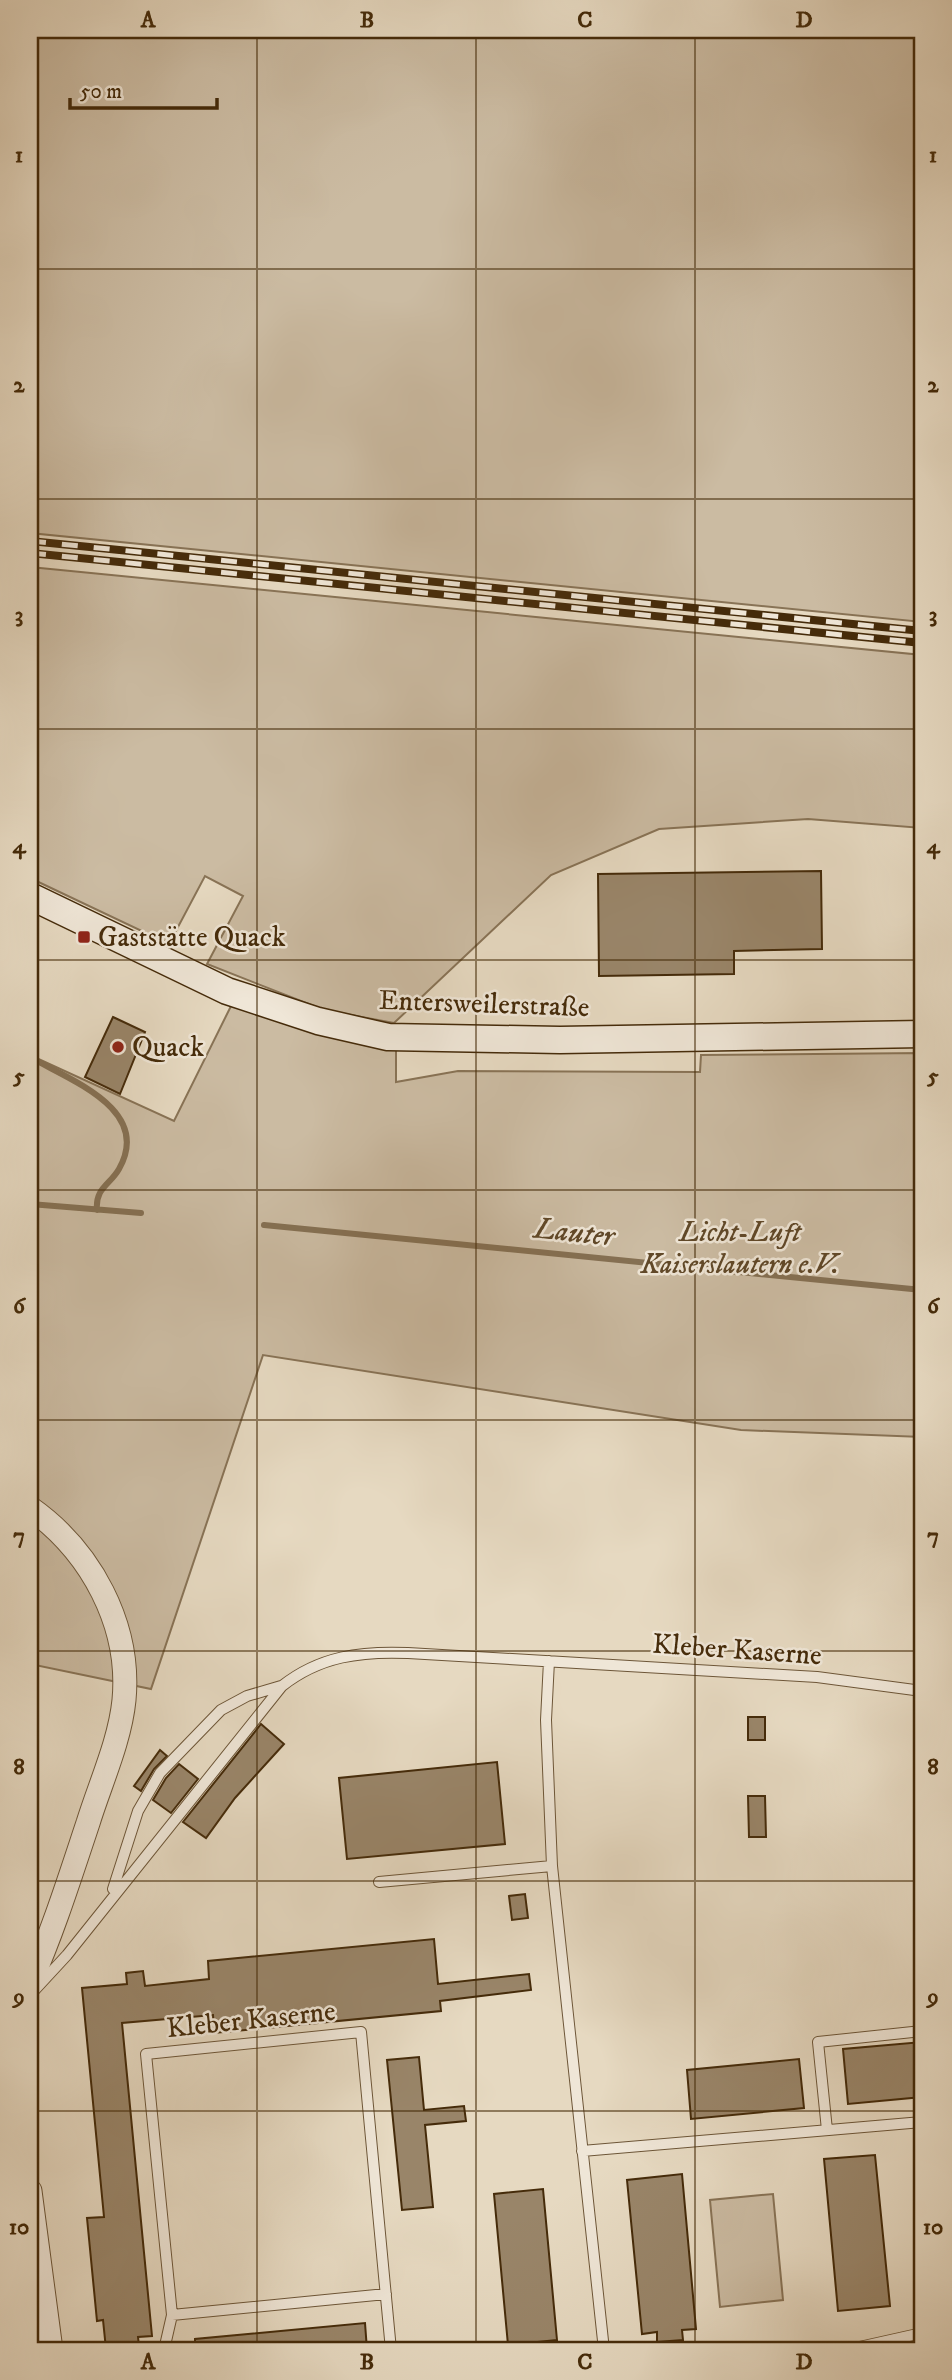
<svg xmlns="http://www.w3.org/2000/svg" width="952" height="2380" font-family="'IM FELL DW Pica',serif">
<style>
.green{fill:#cbbba2;stroke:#887356;stroke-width:2}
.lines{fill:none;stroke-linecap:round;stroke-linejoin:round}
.stream{stroke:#857053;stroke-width:6}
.building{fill:#998569;stroke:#452b0a;stroke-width:2}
.service-casing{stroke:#6d5638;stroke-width:12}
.tertiary-casing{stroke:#6d5638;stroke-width:25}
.secondary-casing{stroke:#452b0a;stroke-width:29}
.service{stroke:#efe6d7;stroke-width:10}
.tertiary{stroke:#efe6d7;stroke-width:23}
.secondary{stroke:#efe6d7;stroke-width:26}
.rail-casing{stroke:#452b0a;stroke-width:8}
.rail{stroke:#efe6d7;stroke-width:5;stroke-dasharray:16;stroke-linecap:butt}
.grid{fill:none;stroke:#452b0a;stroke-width:2;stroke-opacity:0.55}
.poi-dot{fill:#8f2418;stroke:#efe6d7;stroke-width:2.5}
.labels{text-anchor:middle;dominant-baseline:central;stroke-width:5;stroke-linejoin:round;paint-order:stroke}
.poi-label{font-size:28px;fill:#452b0a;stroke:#efe6d7;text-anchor:start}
.street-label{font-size:28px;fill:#452b0a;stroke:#efe6d7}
.park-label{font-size:28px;font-style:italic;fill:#604828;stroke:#efe6d7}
.water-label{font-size:30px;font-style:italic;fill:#604828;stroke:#efe6d7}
.neatline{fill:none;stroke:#452b0a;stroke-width:2.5}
.grid-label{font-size:23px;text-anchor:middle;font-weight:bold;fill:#452b0a}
</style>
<rect width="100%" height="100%" fill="#e6d9c1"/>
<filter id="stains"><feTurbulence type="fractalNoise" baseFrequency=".00286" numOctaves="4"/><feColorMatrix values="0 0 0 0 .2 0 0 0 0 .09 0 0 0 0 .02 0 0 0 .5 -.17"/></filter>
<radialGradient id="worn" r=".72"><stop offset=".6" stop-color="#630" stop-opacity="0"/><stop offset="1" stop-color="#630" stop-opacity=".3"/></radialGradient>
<path class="green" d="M30,30H922V622L30,533Z
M30,567L922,655V828L808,819L659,829L551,875L394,1023L324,1010L207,964L243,896L205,876L169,944L30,878Z
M233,1002L396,1050V1082L458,1071L700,1072L701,1055L922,1053V1437L741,1430L263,1355L151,1689L30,1664V1055L174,1121Z
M773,2194L783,2300L720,2307L710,2200Z"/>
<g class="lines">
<path class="stream" d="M30,1057C69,1080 153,1109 119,1169C110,1185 95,1188 97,1210
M30,1204L141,1213
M264,1225L922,1290"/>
</g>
<path class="building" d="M821,871L822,949L734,951V974L599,976L598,874Z
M113,1017L145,1032L120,1094L85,1077Z
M748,1717H765V1740H748Z
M261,1724L284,1744L235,1798L206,1838L183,1822Z
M160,1750L167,1756L154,1769L141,1791L134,1786Z
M497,1762L505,1844L347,1859L339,1778Z
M179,1764L198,1779L171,1813L153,1800L166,1778Z
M748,1796H765L766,1837H749Z
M525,1894L528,1918L512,1920L509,1896Z
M434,1939L438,1984L529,1974L531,1990L440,2001L441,2011L214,2033L213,2015L122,2023L152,2336L138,2337L139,2346L106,2349L103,2320L97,2321L87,2218L104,2217L82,1988L127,1984L126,1973L143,1971L145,1986L209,1979L208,1961Z
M922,2042V2097L848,2104L843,2049Z
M419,2057L424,2110L464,2106L466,2121L425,2125L433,2207L402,2210L387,2060Z
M799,2059L804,2108L691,2119L687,2070Z
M875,2155L890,2306L838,2311L824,2159Z
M682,2174L696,2329L682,2330L683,2340L657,2342V2332L642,2334L627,2180Z
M543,2189L557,2340L508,2345L494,2194Z
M365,2323L367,2350H195V2339Z"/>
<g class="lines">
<g class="service-casing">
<path id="service" d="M549,1661L546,1720L552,1866L604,2350
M379,1882L552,1866
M113,1889L138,1811L160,1773L221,1710L247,1696L281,1686
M30,1995L67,1955L282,1686C320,1656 361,1651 408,1653L817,1677L922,1691
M827,2130L818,2042L922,2031
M582,2151L922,2122
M172,2315L146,2054L361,2032L391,2350
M164,2350L172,2315L386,2294
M846,2350L922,2333"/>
</g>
<g class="tertiary-casing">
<path id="tertiary" d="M30,1508C91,1551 131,1625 124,1700C120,1741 100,1784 88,1823C70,1877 53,1931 30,1983
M30,2191L51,2350"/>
</g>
<g class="secondary-casing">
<path id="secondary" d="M30,896L227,991L318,1021L388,1037L560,1040L922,1034"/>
</g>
<use href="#service" class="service"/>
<use href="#tertiary" class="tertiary"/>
<use href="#secondary" class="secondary"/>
<g class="rail-casing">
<path id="rail" d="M30,541L922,631
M30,553L922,643"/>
</g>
<use href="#rail" class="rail"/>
</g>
<path class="grid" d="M257,30V2350M476,30V2350M695,30V2350M30,269H922M30,499H922M30,729H922M30,960H922M30,1190H922M30,1420H922M30,1651H922M30,1881H922M30,2111H922"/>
<g class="poi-dot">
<rect x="77" y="930" width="14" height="14" rx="3.5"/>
<circle cx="118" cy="1047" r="7"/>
</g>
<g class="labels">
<g class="poi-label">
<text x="98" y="937">Gaststätte Quack</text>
<text x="132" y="1047">Quack</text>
</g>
<g class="street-label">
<text transform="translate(484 1004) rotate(2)">Entersweilerstraße</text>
<text transform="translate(737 1650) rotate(4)">Kleber Kaserne</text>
<text transform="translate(251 2020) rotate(-6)">Kleber Kaserne</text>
</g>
<g class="park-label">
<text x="740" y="1232">Licht-Luft<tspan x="740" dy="32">Kaiserslautern e.V.</tspan></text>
</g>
<g class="water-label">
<text transform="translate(574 1233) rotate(6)">Lauter</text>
</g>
</g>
<rect width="952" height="2380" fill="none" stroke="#e6d9c1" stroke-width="77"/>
<path d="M70 98v10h147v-10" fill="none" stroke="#452b0a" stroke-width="3.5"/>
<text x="80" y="98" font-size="21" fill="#452b0a" stroke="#efe6d7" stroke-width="5" paint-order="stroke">50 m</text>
<rect x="38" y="38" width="876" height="2304" class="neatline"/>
<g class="grid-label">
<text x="148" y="27">A</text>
<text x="367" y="27">B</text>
<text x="585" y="27">C</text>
<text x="804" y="27">D</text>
<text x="19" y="162">1</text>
<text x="933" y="162">1</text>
<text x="19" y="392">2</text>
<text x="933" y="392">2</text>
<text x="19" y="622">3</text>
<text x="933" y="622">3</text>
<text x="19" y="853">4</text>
<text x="933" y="853">4</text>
<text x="19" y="1083">5</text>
<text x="933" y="1083">5</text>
<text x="19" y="1313">6</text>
<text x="933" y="1313">6</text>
<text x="19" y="1543">7</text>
<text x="933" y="1543">7</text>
<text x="19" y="1774">8</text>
<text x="933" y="1774">8</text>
<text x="19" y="2004">9</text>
<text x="933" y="2004">9</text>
<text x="19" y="2234">10</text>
<text x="933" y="2234">10</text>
<text x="148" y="2369">A</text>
<text x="367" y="2369">B</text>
<text x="585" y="2369">C</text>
<text x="804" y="2369">D</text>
</g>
<rect width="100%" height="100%" filter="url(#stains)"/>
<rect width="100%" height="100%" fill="url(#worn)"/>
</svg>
